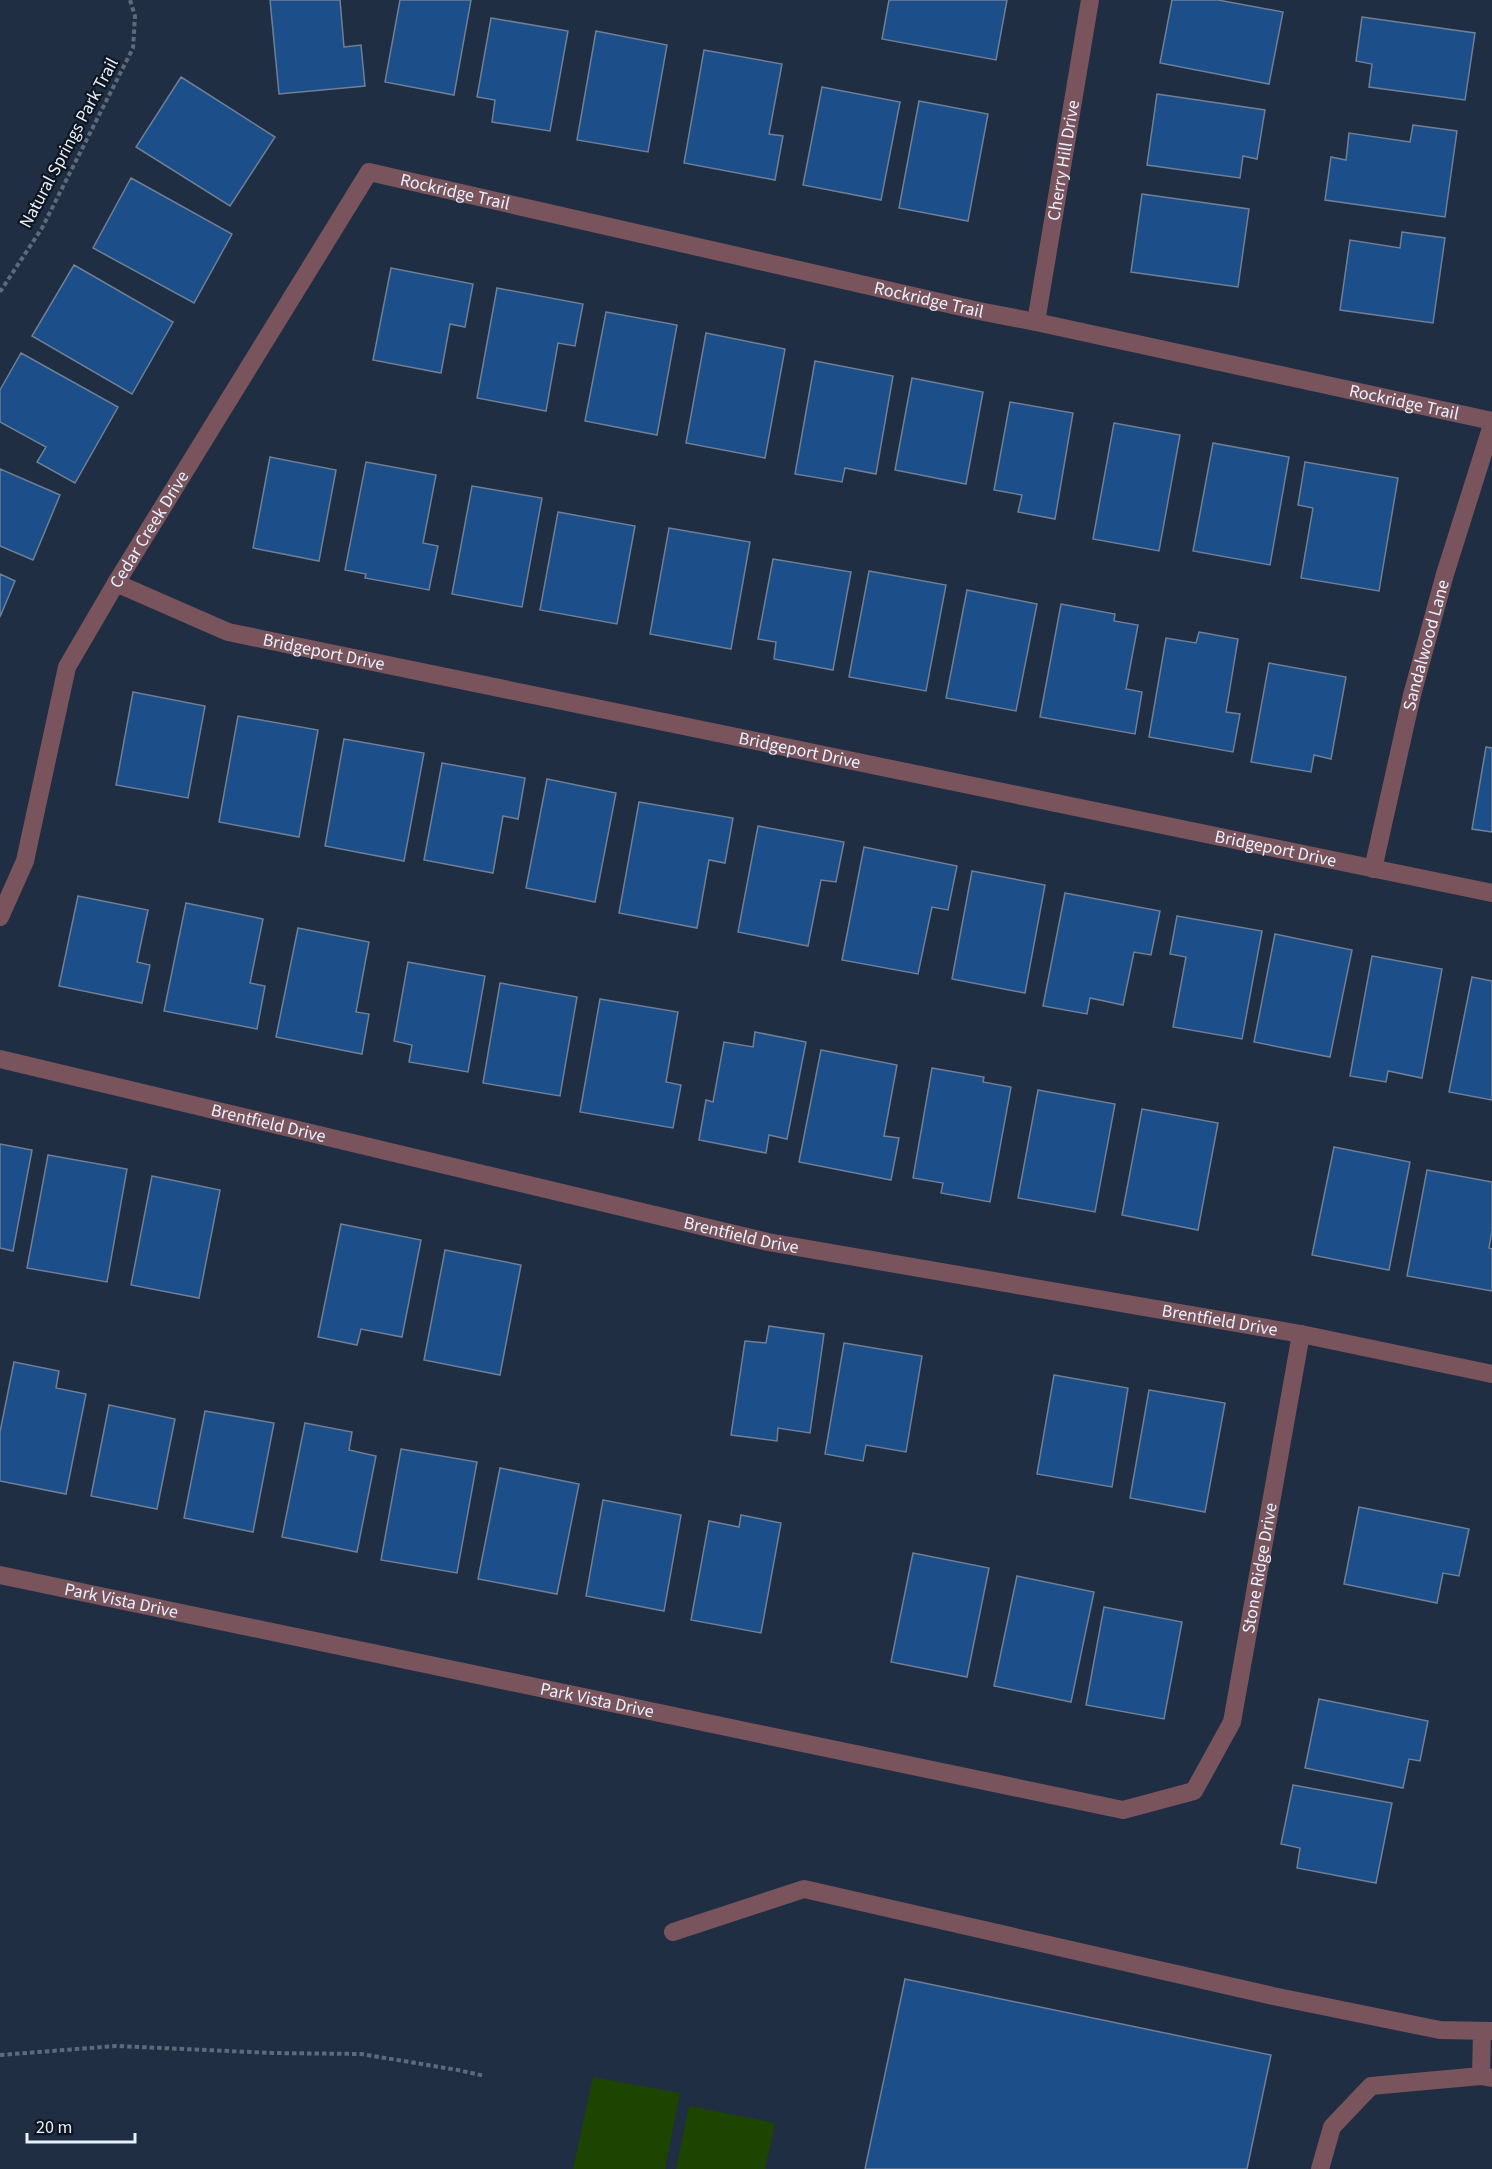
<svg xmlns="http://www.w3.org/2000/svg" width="1492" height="2169" font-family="'Source Sans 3',sans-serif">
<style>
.green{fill:#1e4401}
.building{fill:#1c4e8a;stroke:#6e7f96;stroke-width:1.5}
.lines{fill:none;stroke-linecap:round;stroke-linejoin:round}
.path{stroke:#5d6a7c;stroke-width:4;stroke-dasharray:4.5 3;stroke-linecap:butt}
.lane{stroke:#79545c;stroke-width:18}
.street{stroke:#79545c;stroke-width:18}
.labels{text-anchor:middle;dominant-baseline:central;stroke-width:4.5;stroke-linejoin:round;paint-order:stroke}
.street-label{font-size:18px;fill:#e7f0fd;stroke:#0f161f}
</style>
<rect width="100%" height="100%" fill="#1f2e42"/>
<path class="green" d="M593,2077L680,2093L665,2169H573Z
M689,2106L775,2123L765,2169H676Z"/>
<path class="building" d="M270,0H340L344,47L361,45L365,86L279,94Z
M400,0H471L454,95L385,82Z
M889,0H1007L996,60L882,39Z
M1172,0H1218L1283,12L1269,84L1160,63Z
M1362,17L1475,33L1465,100L1369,87L1372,64L1356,61Z
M491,18L568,31L550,131L492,122L495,100L477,97Z
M596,31L667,45L648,152L577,140Z
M704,50L782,64L769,134L783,136L775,180L684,163Z
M181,77L275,137L230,206L136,147Z
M822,87L900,102L881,200L803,185Z
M1157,94L1265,110L1257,159L1243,156L1240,178L1147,165Z
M919,101L988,114L968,221L899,208Z
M1413,125L1457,131L1445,217L1325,200L1331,157L1346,160L1349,133L1410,142Z
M131,178L232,234L194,303L93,248Z
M1142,194L1249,209L1238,287L1131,272Z
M1402,232L1445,238L1433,323L1340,310L1350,240L1400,248Z
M74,265L173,322L132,394L32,336Z
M391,268L473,284L465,327L450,324L441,373L373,360Z
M497,288L583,304L575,346L558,343L546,411L477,398Z
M606,312L677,325L657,435L585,421Z
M706,333L785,349L765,458L686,443Z
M21,353L118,407L75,483L37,462L46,447L0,422V390Z
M815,361L893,376L876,474L845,468L842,482L795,474Z
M912,378L983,392L966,484L895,470Z
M1010,402L1073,413L1055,519L1018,512L1022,495L994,490Z
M1114,423L1180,435L1159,551L1093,539Z
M1213,443L1289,457L1270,565L1193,551Z
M270,457L336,470L319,561L253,548Z
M366,462L436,475L423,543L438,546L429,590L365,578L366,574L345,570Z
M1305,462L1398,478L1379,591L1301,578L1313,508L1298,505Z
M0,469L60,495L33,560L0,546Z
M472,486L542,498L522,607L452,594Z
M558,512L635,526L617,624L540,610Z
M669,528L750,542L731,649L650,634Z
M773,559L851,572L833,670L774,659L776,642L758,639Z
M869,571L946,585L926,691L849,677Z
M0,574L15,581L0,617Z
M967,590L1037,604L1016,711L946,698Z
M1061,604L1115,614L1114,621L1138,625L1126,689L1142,692L1135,734L1040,717Z
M1199,632L1238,639L1226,712L1240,714L1233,752L1149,737L1166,638L1196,643Z
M1269,663L1346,677L1331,759L1314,755L1311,772L1251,762Z
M133,692L205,706L188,798L116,785Z
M238,716L318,730L299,837L219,822Z
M344,739L424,753L404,861L325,846Z
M1486,747L1492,748V832L1472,829Z
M442,763L525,778L518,819L503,816L493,873L424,860Z
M547,779L616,793L595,902L526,888Z
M639,802L733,818L725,863L709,860L697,928L619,913Z
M758,826L844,842L836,882L821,880L808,946L738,932Z
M864,847L957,866L948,910L932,907L918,974L842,960Z
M972,871L1045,885L1025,993L952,979Z
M1065,893L1160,911L1151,955L1134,952L1123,1005L1090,998L1087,1014L1043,1006Z
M78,896L148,910L137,962L150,965L142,1003L59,986Z
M186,903L263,919L250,983L265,986L257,1029L164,1011Z
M1177,916L1262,931L1242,1039L1173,1027L1186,957L1170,954Z
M298,928L369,942L356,1012L369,1014L362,1054L276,1037Z
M1275,934L1352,950L1330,1057L1254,1042Z
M1372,956L1442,969L1422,1078L1388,1071L1386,1082L1350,1076Z
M408,962L485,976L468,1072L409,1062L412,1045L394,1041Z
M1472,977L1492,981V1100L1449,1092Z
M500,983L577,997L560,1096L483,1083Z
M600,999L678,1012L666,1082L681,1085L673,1128L580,1112Z
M755,1032L806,1042L787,1139L769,1135L766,1153L699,1140L706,1100L713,1102L724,1042L753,1047Z
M821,1050L897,1065L884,1136L899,1138L891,1180L799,1162Z
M932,1068L984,1077L983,1082L1011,1087L990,1202L941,1193L943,1183L913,1178Z
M1038,1090L1115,1104L1095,1212L1018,1198Z
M1142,1109L1218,1123L1198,1230L1122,1215Z
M0,1144L32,1150L13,1251L0,1248Z
M1334,1147L1410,1162L1389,1270L1312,1255Z
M48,1155L127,1169L107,1282L27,1268Z
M1427,1170L1492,1182V1231L1489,1248L1492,1249V1291L1407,1276Z
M152,1176L220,1190L199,1298L131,1285Z
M341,1224L421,1240L402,1337L361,1329L357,1345L318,1337Z
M445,1250L521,1265L500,1375L424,1360Z
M769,1326L824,1334L810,1433L778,1428L777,1441L731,1435L745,1341L766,1343Z
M844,1343L922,1356L906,1452L866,1445L863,1461L825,1454Z
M14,1362L59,1371L56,1388L86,1394L66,1494L0,1481V1432Z
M1054,1375L1128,1388L1112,1487L1037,1474Z
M1149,1390L1225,1403L1205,1512L1130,1498Z
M109,1405L175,1419L157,1509L91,1496Z
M205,1411L274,1423L253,1532L184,1518Z
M305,1423L352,1432L349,1450L376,1456L357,1552L282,1537Z
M401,1449L477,1462L457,1573L381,1560Z
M500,1468L579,1484L557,1594L478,1579Z
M603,1500L681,1515L664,1611L586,1596Z
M1359,1507L1469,1529L1459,1576L1443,1573L1437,1603L1344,1584Z
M741,1515L781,1523L761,1633L691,1620L709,1521L739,1527Z
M913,1553L989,1568L967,1677L891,1662Z
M1017,1576L1094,1592L1071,1702L994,1686Z
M1104,1607L1182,1622L1164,1719L1086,1705Z
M1319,1699L1428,1721L1420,1761L1409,1759L1403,1788L1305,1768Z
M1293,1785L1392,1803L1376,1883L1297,1868L1300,1848L1281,1844Z
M905,1979L1271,2055L1247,2169H865Z"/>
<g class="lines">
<path class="path" d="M0,292L42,228L133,48L135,16L130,0
M0,2055L116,2046L273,2053L361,2054L458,2070L485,2076"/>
<path class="lane" d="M673,1932L804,1889L1273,1996L1440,2030L1492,2031
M1481,2076L1482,2031
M1320,2169L1332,2127L1371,2086L1481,2076L1492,2078"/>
<g class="street">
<path id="s1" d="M1036,322L1090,0"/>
<path id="s2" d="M116,583L228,632L1492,893"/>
<path id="s3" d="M1373,869L1412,695L1445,574L1492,425"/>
<path id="s4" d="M0,917L25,861L67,667L116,583L369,172L979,311L1036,322L1492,421"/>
<path id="s5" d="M0,1059L768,1242L1301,1334L1492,1374"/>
<path id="s6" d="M0,1575L1123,1810L1194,1791L1232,1722L1301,1334"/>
</g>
</g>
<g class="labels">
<g class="street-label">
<text transform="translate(69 143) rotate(-62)">Natural Springs Park Trail</text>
<text stroke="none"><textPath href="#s1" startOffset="164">Cherry Hill Drive</textPath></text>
<text stroke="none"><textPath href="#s4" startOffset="928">Rockridge Trail</textPath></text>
<text stroke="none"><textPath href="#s4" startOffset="1414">Rockridge Trail</textPath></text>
<text stroke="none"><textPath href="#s4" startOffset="1900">Rockridge Trail</textPath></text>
<text stroke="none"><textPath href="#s4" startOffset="420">Cedar Creek Drive</textPath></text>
<text stroke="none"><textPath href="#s3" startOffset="230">Sandalwood Lane</textPath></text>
<text stroke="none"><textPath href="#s2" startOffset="220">Bridgeport Drive</textPath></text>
<text stroke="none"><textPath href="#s2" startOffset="706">Bridgeport Drive</textPath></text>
<text stroke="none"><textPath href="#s2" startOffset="1192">Bridgeport Drive</textPath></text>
<text stroke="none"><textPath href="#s5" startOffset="276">Brentfield Drive</textPath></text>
<text stroke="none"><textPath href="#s5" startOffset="762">Brentfield Drive</textPath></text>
<text stroke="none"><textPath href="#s5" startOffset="1248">Brentfield Drive</textPath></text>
<text stroke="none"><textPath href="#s6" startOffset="1456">Stone Ridge Drive</textPath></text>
<text stroke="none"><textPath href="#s6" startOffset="124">Park Vista Drive</textPath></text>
<text stroke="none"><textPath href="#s6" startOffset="610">Park Vista Drive</textPath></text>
</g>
</g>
<path d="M27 2133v9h108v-9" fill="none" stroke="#e7f0fd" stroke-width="3"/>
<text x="36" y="2133" font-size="18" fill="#e7f0fd" stroke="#0f161f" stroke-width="4.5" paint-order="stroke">20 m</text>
</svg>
